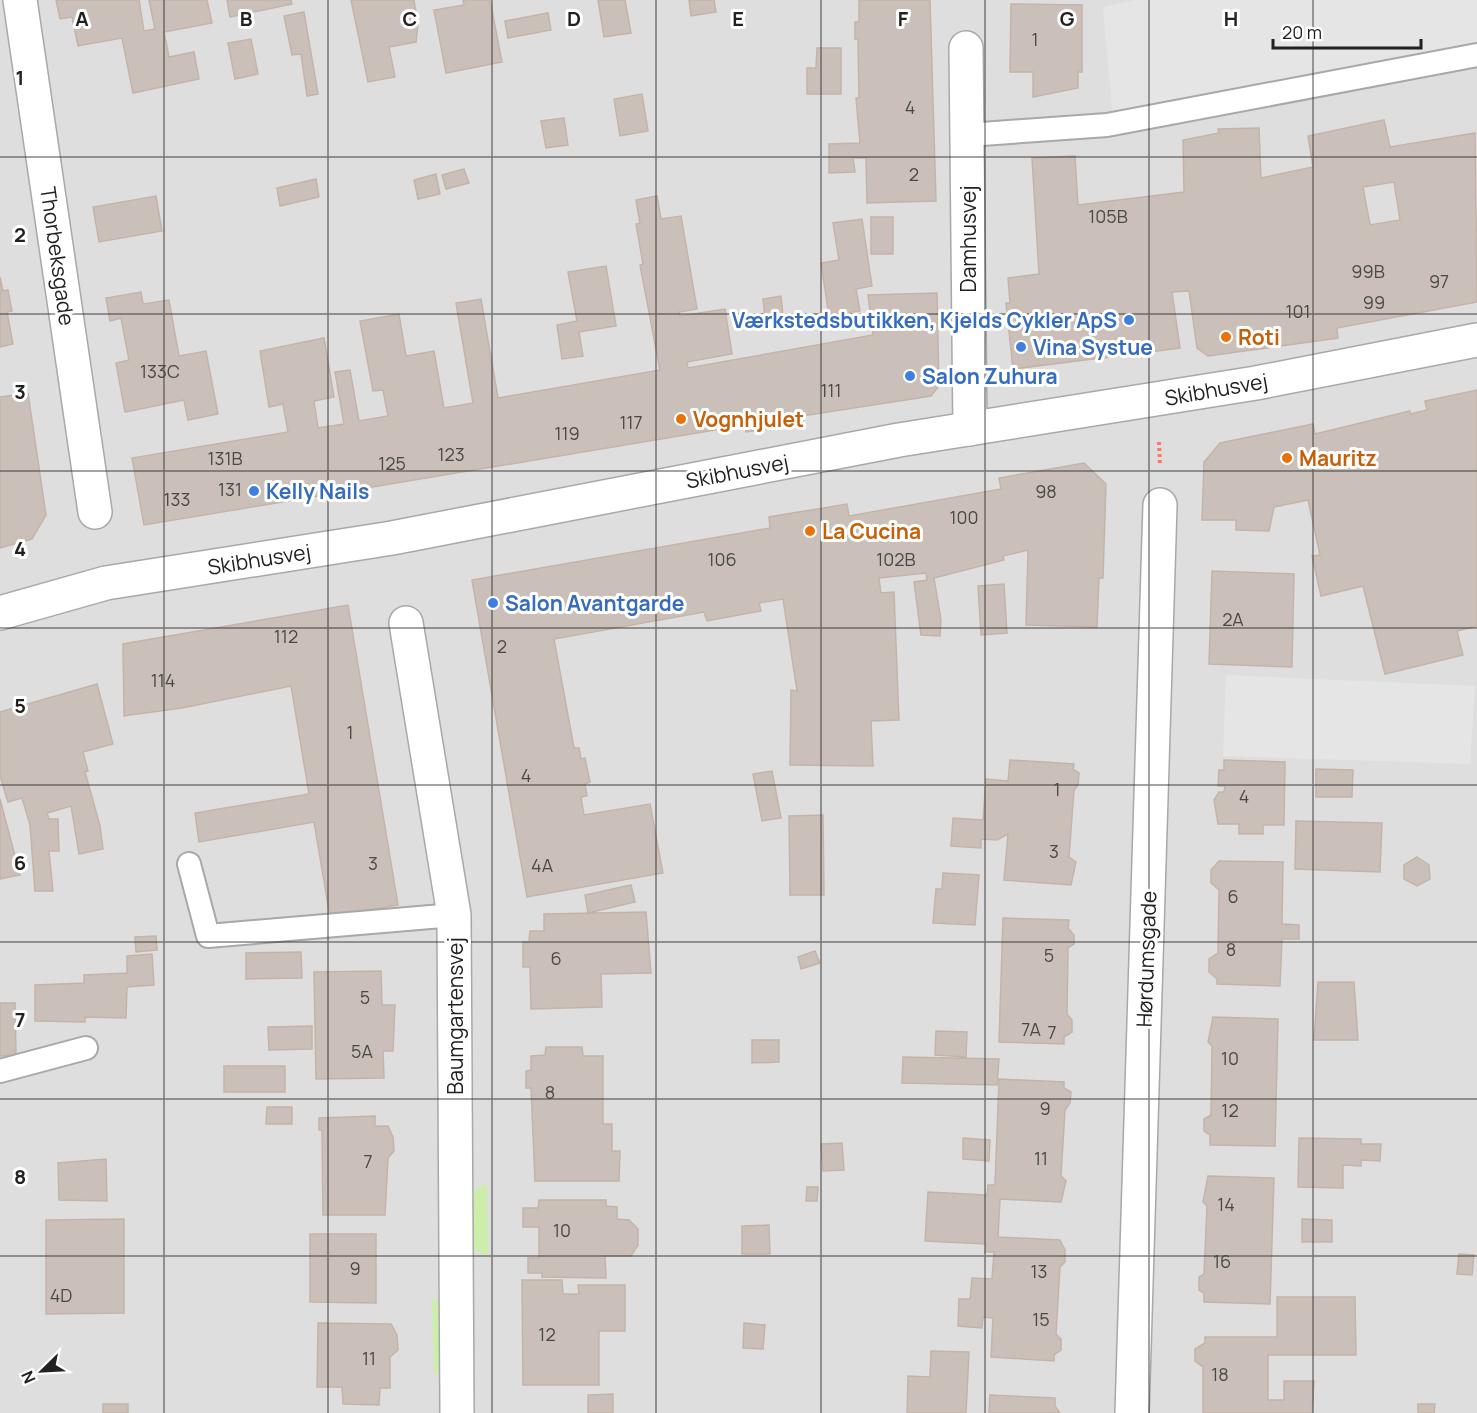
<svg xmlns="http://www.w3.org/2000/svg" width="1477" height="1413" font-family="Manrope,sans-serif">
<style>
.residential{fill:#dfdede}
.grass{fill:#cdeeaa}
.parking{fill:#e5e5e5}
.building{fill:#cac0b9;stroke:#c4b4a8;stroke-width:1.5;fill-rule:evenodd}
.lines{fill:none;stroke-linecap:round;stroke-linejoin:round}
.service-casing{stroke:#a8a8a8;stroke-width:26}
.minor-casing{stroke:#a8a8a8;stroke-width:36}
.tertiary-casing{stroke:#a8a8a8;stroke-width:36}
.path{stroke:#ff766a;stroke-width:4;stroke-dasharray:3 3;stroke-linecap:butt}
.service{stroke:#fff;stroke-width:22}
.minor{stroke:#fff;stroke-width:33}
.tertiary{stroke:#fff;stroke-width:33}
.grid{fill:none;stroke:#212121;stroke-width:1.5;stroke-opacity:0.55}
.shop-dot{fill:#3f7fe0;stroke:#fff;stroke-width:2}
.food-dot{fill:#e8710a;stroke:#fff;stroke-width:2}
.labels{text-anchor:middle;dominant-baseline:central;stroke-width:6;stroke-linejoin:round;paint-order:stroke}
.number-label{font-size:18px;fill:#4b4947}
.street-label{font-size:21px;fill:#212121;stroke:#fff}
.shop-label{font-size:21px;font-weight:bold;fill:#366cbe;stroke:#fff;text-anchor:start}
.food-label{font-size:21px;font-weight:bold;fill:#c56008;stroke:#fff;text-anchor:start}
.grid-label{font-size:20px;text-anchor:middle;font-weight:bold;fill:#212121;stroke:#fff;stroke-width:6;stroke-linejoin:round;paint-order:stroke}
</style>
<rect width="100%" height="100%" fill="#f2eee7"/>
<path class="residential" d="M0,0H1477V1413H0Z"/>
<path class="grass" d="M487,1183L488,1256L466,1246V1196Z
M432,1298L460,1316L459,1362L434,1374Z"/>
<path class="parking" d="M1135,0H1477V57L1114,133L1103,7Z
M1226,675L1475,686L1470,764L1223,756Z"/>
<path class="building" d="M56,0H139L144,31L155,29L149,0H207L212,23L164,32L169,57L194,52L199,79L133,93L122,38L78,46L72,17L60,19Z
M227,0H291L292,4L230,17Z
M351,0H414L418,24L416,42L389,47L395,77L368,82Z
M463,0H490L502,62L446,73L434,10L464,5Z
M598,0H625L631,33L604,37Z
M689,0H714L716,12L691,16Z
M859,0H930L936,201L867,203L866,158H853L855,172L829,173V144L860,143L856,98H859L858,39H855V22H859Z
M1011,4L1082,5V72H1078V88L1033,97V72H1010Z
M304,12L318,94L307,96L301,54L292,55L284,16Z
M548,13L551,30L508,38L505,21Z
M251,39L258,74L235,79L228,43Z
M817,48H841V94H807V68H816Z
M642,94L648,131L620,136L614,99Z
M564,118L568,145L546,148L541,121Z
M1384,120L1390,147L1475,133L1477,302L1337,328L1338,338L1208,356L1197,348L1189,291L1172,292L1180,348L1013,369L1006,303H1010L1008,278L1039,274L1032,158L1075,156L1078,205L1184,192L1183,140L1219,133L1218,129L1259,128L1261,178L1313,167L1308,136ZM1394,182L1400,220L1370,225L1363,187Z
M464,169L469,183L446,189L442,175Z
M436,174L440,194L418,199L414,180Z
M316,179L319,197L280,206L277,188Z
M156,196L162,231L99,242L93,207Z
M657,196L661,219L681,216L697,309L679,312L680,316L725,309L732,354L687,362L688,368L873,335L868,295L937,293L939,386L931,396L802,416L804,424L746,432L745,425L144,525L132,458L288,432L283,404L269,407L260,351L324,338L334,397L314,401L318,428L344,424L335,372L350,370L359,421L388,416L383,390L373,391L360,321L399,314L406,356L434,351L444,408L473,403L456,303L481,299L498,398L660,370L640,265L643,264L636,224L640,223L636,200Z
M871,217H893V254H871Z
M862,219L872,286L856,289L860,311L829,316L821,263L839,260L833,223Z
M606,266L616,326L579,332L583,356L562,359L557,325L577,321L568,272Z
M0,277L3,291L8,290L12,311L7,312L13,344L0,347Z
M141,292L143,304L169,300L179,356L206,351L218,414L188,420L184,400L125,412L116,363L129,360L121,318L110,321L106,298Z
M781,296L784,325L766,327L763,299Z
M1477,390V626L1457,631L1463,655L1385,674L1363,586L1321,596L1312,556L1320,555L1308,500L1274,507L1269,531L1236,530V520H1202L1204,462L1220,443L1313,424L1315,434L1410,411V414L1427,410L1425,401Z
M28,393L46,515L32,539L0,548V397Z
M1084,463L1106,484L1103,578H1099L1097,627L1026,625L1028,550L1003,556L1004,560L934,578L941,620L940,636L921,635L914,582L927,580L926,573L879,578L881,593L894,592L899,720L871,721L873,766L790,765L791,690L797,691L783,599L759,603L761,611L707,621L704,612L554,639L574,748H579L581,759L585,758L590,782L585,784L587,796L581,797L584,815L650,804L663,873L527,897L472,580L770,528L769,517L847,504L849,516L1001,489L999,478Z
M1212,571L1294,574L1292,667L1209,664Z
M1004,584L1007,633L981,635L978,586Z
M348,605L398,905L330,917L314,822L199,842L195,813L309,794L291,686L182,708L124,716L123,644Z
M97,684L113,744L83,752L88,771L85,772L100,826L103,849L79,854L71,806L47,813L49,819H58L59,851H49L53,891H35L30,825L22,798L8,802L0,776V712Z
M1010,760L1074,764L1073,769L1079,773L1078,785L1074,790L1069,857L1076,862L1071,885L1004,880L1008,834L997,840L981,839V848L951,846L953,818L983,820L986,779L1008,781Z
M1224,760L1285,762L1284,825H1263V834H1239V824H1218L1214,800L1219,792H1224L1225,786H1218L1219,770H1224Z
M1316,769L1353,770L1352,797H1316Z
M772,771L781,818L762,821L753,774Z
M0,799L20,875L0,879Z
M823,815L824,895H790L789,816Z
M1296,821L1382,823L1380,872L1295,869Z
M1417,857L1429,865L1430,879L1417,886L1404,879V865Z
M1219,861L1283,862L1282,924L1299,925V939H1282L1280,986L1217,984V979L1209,972V959L1218,953L1219,890L1211,883V870Z
M943,873L979,875L975,925L933,923L936,889H942Z
M631,885L635,902L588,913L585,895Z
M646,912L651,973L601,974L602,1007L531,1009L530,967H523V942H529L530,931H544V914Z
M1003,918L1069,920L1068,928L1074,935V944L1068,948L1067,1014L1072,1020V1032L1064,1037V1044L999,1042Z
M156,936L157,950L136,952L135,937Z
M815,951L820,963L801,969L798,957Z
M301,952L302,978L246,979V953Z
M152,954L154,985L127,987L126,1018L85,1017V1022L35,1021V985L84,983V975L127,973V956Z
M381,971L382,1005H395L393,1051H383L384,1078L316,1079L314,972Z
M1318,982H1354L1358,1040H1314Z
M0,1003H15L16,1055L0,1056Z
M1213,1017L1278,1019L1275,1146L1210,1145V1135L1204,1131V1119L1211,1115L1212,1046L1208,1042Z
M312,1026V1049L269,1050L268,1027Z
M936,1031L967,1032L966,1057L935,1055Z
M752,1040H779V1062L752,1063Z
M546,1047H582L583,1056H603V1124H612V1151H620L619,1181H535L531,1088H526V1071L531,1070V1056L545,1055Z
M903,1057L999,1059L997,1085L902,1083Z
M224,1066H285V1092H224Z
M999,1079L1064,1082V1088L1071,1092L1070,1103L1065,1110L1061,1176L1066,1181L1061,1202L1000,1199L998,1237L1060,1240L1065,1250V1262L1060,1267L1056,1334L1061,1339V1350L1054,1355V1361L991,1357L993,1318L983,1317L982,1328L958,1326L959,1299H970L972,1278L992,1279L994,1252H985L986,1244L925,1241L928,1192L987,1195L988,1185H995Z
M267,1107H292V1124H266Z
M375,1116V1126H388L393,1137L394,1151L388,1158L385,1215H323L322,1130H319V1118Z
M963,1138L990,1140L989,1161L963,1159Z
M1299,1138L1361,1139V1144H1381L1380,1161L1361,1160V1166L1343,1165V1188L1298,1187Z
M842,1143L844,1170L823,1171L821,1144Z
M106,1159L107,1201L59,1200L58,1163Z
M1208,1176L1274,1178L1270,1304L1204,1302V1293L1199,1290V1277L1204,1274L1207,1206L1203,1202Z
M807,1187H818L817,1201H806Z
M539,1200H606V1206L617,1207V1219L629,1220L638,1229V1245L631,1256H605L606,1278L542,1277V1273H528V1258H539V1227H523V1208H538Z
M124,1219V1313L46,1314V1220Z
M1302,1219L1332,1220V1242H1302Z
M769,1225L770,1254H742V1226Z
M310,1234H376V1303L310,1302Z
M1459,1254L1474,1255L1472,1275L1457,1274Z
M522,1280H562L563,1294H579L578,1285H625V1331H599V1385H523Z
M1277,1297H1355L1356,1355H1268V1400H1284V1381H1314L1312,1413H1203V1367L1195,1361V1349L1205,1343V1337H1277Z
M318,1323L391,1324L397,1335L398,1350L390,1357V1388H380L379,1405L343,1404L342,1387H317Z
M744,1323L765,1325L763,1349L743,1348Z
M931,1351L969,1352L966,1413H907L908,1376L930,1377Z
M613,1394V1413H588V1395Z
M990,1395L1055,1398V1406L1060,1413H989Z
M103,1404H128V1413H103Z
M1418,1404H1435L1434,1413H1418Z"/>
<g class="lines">
<g class="service-casing">
<path id="service" d="M968,135L1107,125L1477,55
M189,864L208,936L454,915
M0,1071L86,1048"/>
</g>
<g class="minor-casing">
<path id="minor" d="M20,0L95,512
M966,48L970,429
M406,623L454,915L457,1413
M1132,1413L1160,505"/>
</g>
<g class="tertiary-casing">
<path id="tertiary" d="M0,613L106,583L392,538L899,440L1256,383L1477,340"/>
</g>
<path class="path" d="M1159,442L1160,465"/>
<use href="#service" class="service"/>
<use href="#minor" class="minor"/>
<use href="#tertiary" class="tertiary"/>
</g>
<path class="grid" d="M164,0V1413M328,0V1413M492,0V1413M656,0V1413M821,0V1413M985,0V1413M1149,0V1413M1313,0V1413M0,157H1477M0,314H1477M0,471H1477M0,628H1477M0,785H1477M0,942H1477M0,1099H1477M0,1256H1477"/>
<g class="shop-dot">
<circle cx="1129" cy="320" r="6"/>
<circle cx="1021" cy="347" r="6"/>
<circle cx="910" cy="376" r="6"/>
<circle cx="254" cy="491" r="6"/>
<circle cx="493" cy="603" r="6"/>
</g>
<g class="food-dot">
<circle cx="1226" cy="337" r="6"/>
<circle cx="681" cy="419" r="6"/>
<circle cx="1287" cy="458" r="6"/>
<circle cx="810" cy="531" r="6"/>
</g>
<g class="labels">
<g class="number-label">
<text x="1035" y="39">1</text>
<text x="910" y="107">4</text>
<text x="914" y="174">2</text>
<text x="1108" y="216">105B</text>
<text x="1368" y="271">99B</text>
<text x="1439" y="281">97</text>
<text x="1374" y="302">99</text>
<text x="1298" y="311">101</text>
<text x="160" y="371">133C</text>
<text x="831" y="390">111</text>
<text x="631" y="422">117</text>
<text x="567" y="433">119</text>
<text x="451" y="454">123</text>
<text x="225" y="458">131B</text>
<text x="392" y="463">125</text>
<text x="230" y="489">131</text>
<text x="1046" y="491">98</text>
<text x="177" y="499">133</text>
<text x="964" y="517">100</text>
<text x="722" y="559">106</text>
<text x="896" y="559">102B</text>
<text x="1233" y="619">2A</text>
<text x="286" y="636">112</text>
<text x="502" y="646">2</text>
<text x="163" y="680">114</text>
<text x="350" y="732">1</text>
<text x="526" y="775">4</text>
<text x="1057" y="789">1</text>
<text x="1244" y="796">4</text>
<text x="1054" y="851">3</text>
<text x="373" y="863">3</text>
<text x="542" y="865">4A</text>
<text x="1233" y="896">6</text>
<text x="1231" y="949">8</text>
<text x="1049" y="955">5</text>
<text x="556" y="958">6</text>
<text x="365" y="997">5</text>
<text x="1031" y="1029">7A</text>
<text x="1052" y="1032">7</text>
<text x="362" y="1051">5A</text>
<text x="1230" y="1058">10</text>
<text x="550" y="1092">8</text>
<text x="1045" y="1108">9</text>
<text x="1230" y="1110">12</text>
<text x="1041" y="1158">11</text>
<text x="368" y="1161">7</text>
<text x="1226" y="1204">14</text>
<text x="562" y="1230">10</text>
<text x="1222" y="1261">16</text>
<text x="355" y="1268">9</text>
<text x="1039" y="1271">13</text>
<text x="61" y="1295">4D</text>
<text x="1041" y="1319">15</text>
<text x="547" y="1334">12</text>
<text x="369" y="1358">11</text>
<text x="1220" y="1374">18</text>
</g>
<g class="street-label">
<text transform="translate(968 239) rotate(-90)">Damhusvej</text>
<text transform="translate(58 256) rotate(82)">Thorbeksgade</text>
<text transform="translate(1216 389) rotate(-10)">Skibhusvej</text>
<text transform="translate(737 471) rotate(-11)">Skibhusvej</text>
<text transform="translate(259 559) rotate(-9)">Skibhusvej</text>
<text transform="translate(1146 959) rotate(-88)">Hørdumsgade</text>
<text transform="translate(455 1016) rotate(-90)">Baumgartensvej</text>
</g>
<g class="shop-label">
<text x="1117" y="320" text-anchor="end">Værkstedsbutikken, Kjelds Cykler ApS</text>
<text x="1033" y="347">Vina Systue</text>
<text x="922" y="376">Salon Zuhura</text>
<text x="266" y="491">Kelly Nails</text>
<text x="505" y="603">Salon Avantgarde</text>
</g>
<g class="food-label">
<text x="1238" y="337">Roti</text>
<text x="693" y="419">Vognhjulet</text>
<text x="1299" y="458">Mauritz</text>
<text x="822" y="531">La Cucina</text>
</g>
</g>
<g class="grid-label">
<text x="82" y="26">A</text>
<text x="246" y="26">B</text>
<text x="410" y="26">C</text>
<text x="574" y="26">D</text>
<text x="738" y="26">E</text>
<text x="903" y="26">F</text>
<text x="1067" y="26">G</text>
<text x="1231" y="26">H</text>
<text x="20" y="85">1</text>
<text x="20" y="242">2</text>
<text x="20" y="399">3</text>
<text x="20" y="556">4</text>
<text x="20" y="713">5</text>
<text x="20" y="870">6</text>
<text x="20" y="1027">7</text>
<text x="20" y="1184">8</text>
</g>
<g transform="translate(42 1371) rotate(246)" stroke="#ffffff" stroke-width="4.5" paint-order="stroke">
<path d="M0-4.5L10 22L0 15L-10 22Z" fill="#212121"/>
<text y="-9" font-size="16" font-weight="bold" text-anchor="middle" fill="#212121">N</text>
</g>
<path d="M1273 39v9h148v-9" fill="none" stroke="#212121" stroke-width="3"/>
<text x="1282" y="39" font-size="18" fill="#212121" stroke="#ffffff" stroke-width="4.5" paint-order="stroke">20 m</text>
</svg>
